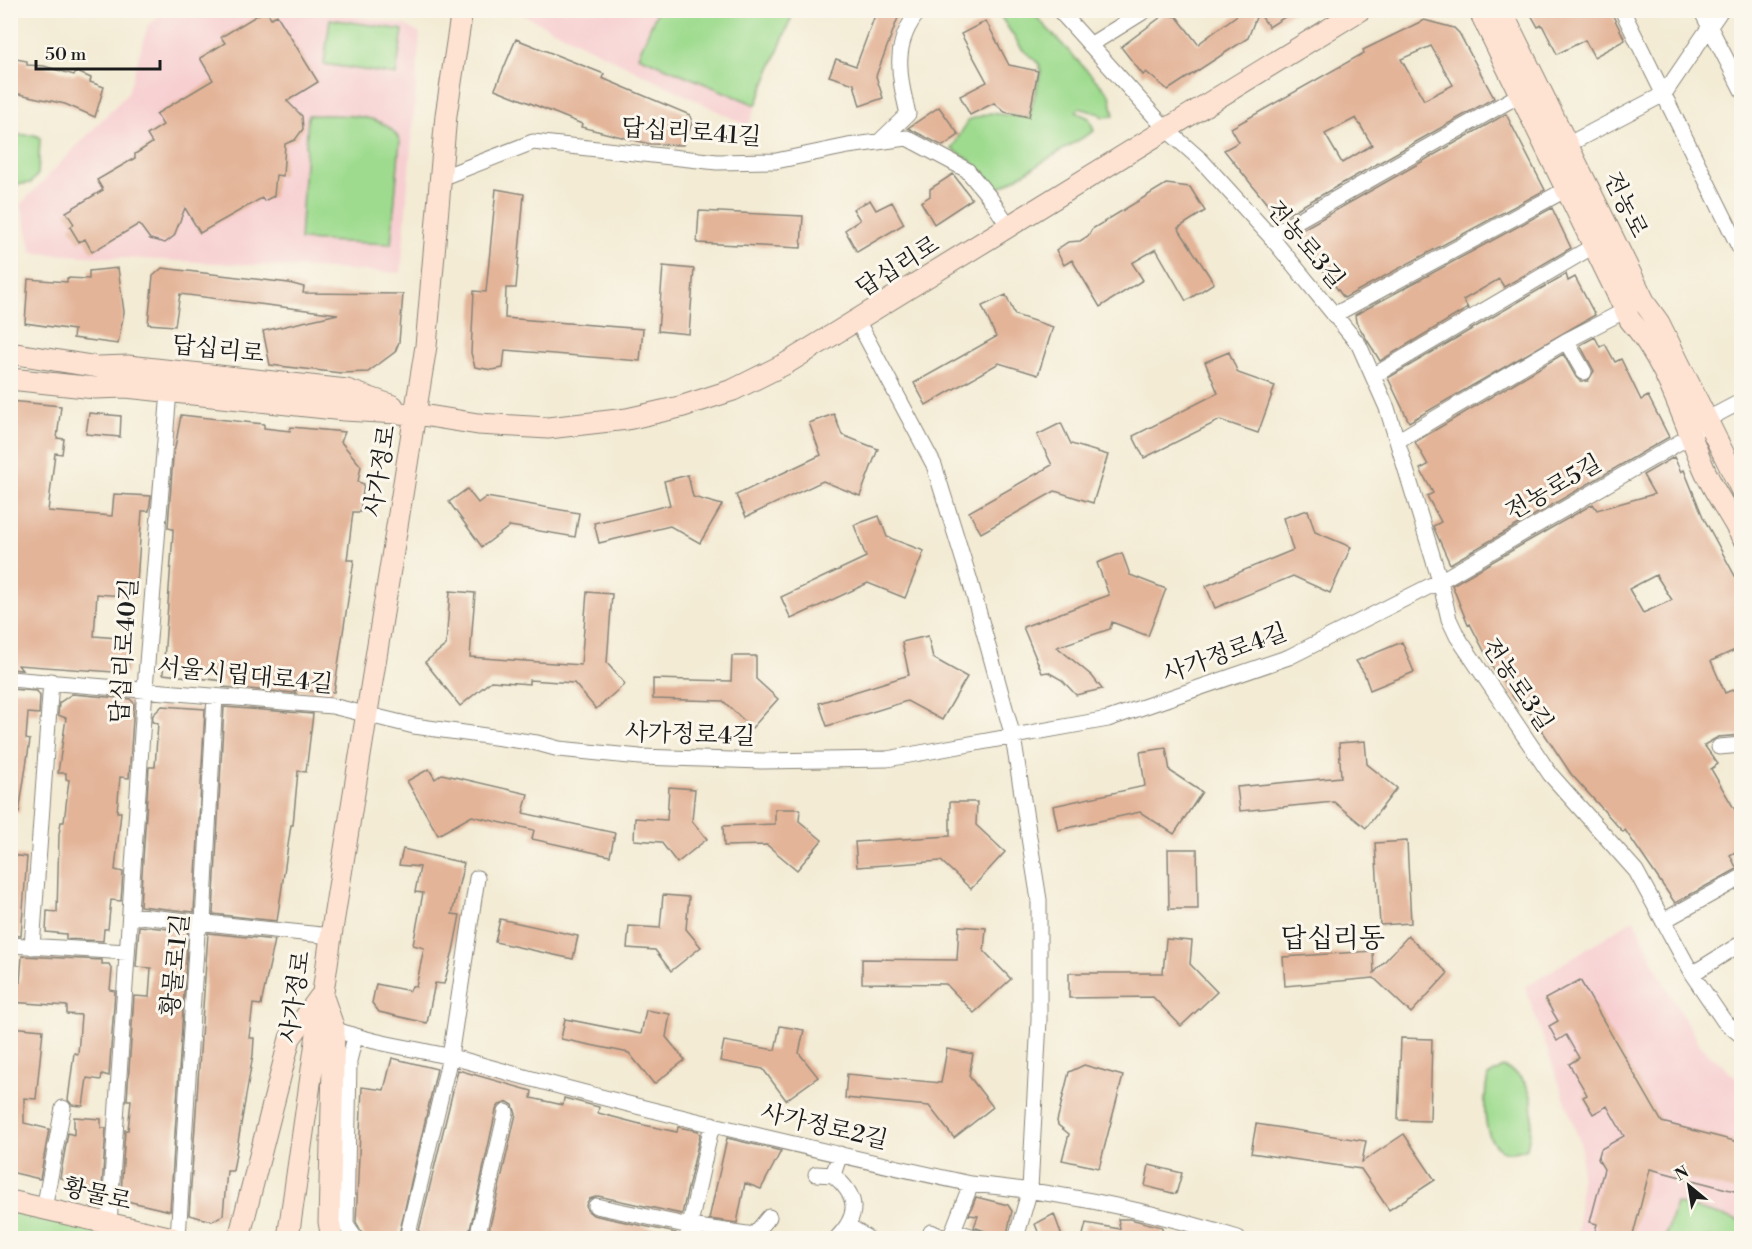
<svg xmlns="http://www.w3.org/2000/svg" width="1752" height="1249" font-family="'Libre Bodoni','Noto Serif KR',serif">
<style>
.built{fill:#f7cfd1}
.green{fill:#9fdb8f;stroke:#5e7c56;stroke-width:1.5}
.building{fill:#e3b498;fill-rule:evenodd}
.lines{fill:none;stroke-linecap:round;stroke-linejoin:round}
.street-casing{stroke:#888478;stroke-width:17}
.secondary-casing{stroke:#888478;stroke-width:23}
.street{stroke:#fff;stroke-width:15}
.secondary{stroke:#fee3d2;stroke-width:21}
.labels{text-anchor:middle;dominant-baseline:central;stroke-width:6;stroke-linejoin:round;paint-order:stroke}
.street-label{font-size:24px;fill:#1c1c1c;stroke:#fbf7ec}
.quarter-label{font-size:27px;fill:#1c1c1c;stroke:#fbf7ec}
</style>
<rect width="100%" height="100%" fill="#fbf7ec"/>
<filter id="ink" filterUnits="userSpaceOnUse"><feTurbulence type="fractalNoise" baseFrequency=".0167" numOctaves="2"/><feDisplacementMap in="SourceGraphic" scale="12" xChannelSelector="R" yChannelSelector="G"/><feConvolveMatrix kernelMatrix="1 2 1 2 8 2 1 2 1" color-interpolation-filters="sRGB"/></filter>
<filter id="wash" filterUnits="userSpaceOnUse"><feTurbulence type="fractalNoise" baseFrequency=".008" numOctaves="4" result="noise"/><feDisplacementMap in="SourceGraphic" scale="24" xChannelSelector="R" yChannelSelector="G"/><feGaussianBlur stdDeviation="1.35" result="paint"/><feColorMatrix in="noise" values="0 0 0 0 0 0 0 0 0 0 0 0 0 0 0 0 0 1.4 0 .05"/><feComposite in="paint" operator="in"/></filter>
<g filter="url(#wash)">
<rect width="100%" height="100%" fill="#f3ebd4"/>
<path class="built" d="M166,11H324L405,25L420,34L401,273L32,253L21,204L128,93L148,25Z
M515,11H795L748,126Z
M1634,919L1663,982L1700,1045L1741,1082V1238H1578L1582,1148L1525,987Z"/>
<path class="green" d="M657,11H794L756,105L638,56Z
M997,11H1031L1110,95L1114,116L1102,117L1100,114L1079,108L1076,112L1089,118L1094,131L998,189L970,160L952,149L968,120L990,113L1029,118L1041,71L1039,64L1022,49Z
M330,19L403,30L396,75L324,64Z
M308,115C338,116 385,110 400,141L391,244L300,240Z
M11,135H35L40,138L38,174L31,183L11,185Z
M1503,1067C1541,1082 1534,1114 1527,1148C1480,1169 1482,1103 1488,1076Z
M1676,1203L1741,1221V1238H1665Z
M11,1211L138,1238H11Z"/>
<g id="blocks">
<path class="building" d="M266,10L271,18L277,15L318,82L287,101L302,116L303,129L295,140L285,144L283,176L276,175L274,196L264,201L262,198L200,233L185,208L174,236L165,243L150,239L139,224L92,252L85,239L79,242L70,227L74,224L66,212L103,190L97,180L135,158V154L152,143L147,135L163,125L156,114L213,80L200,58L225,43L221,37Z
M877,10L899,15L876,76L883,98L860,106L854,84L829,76L836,59L856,66Z
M1244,10H1296L1269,27L1258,12L1248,38L1168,90L1146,72L1143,75L1121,47L1165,14L1177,17L1198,44Z
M1610,10L1625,40L1594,57L1585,40L1557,54L1542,25L1538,27L1529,11Z
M1424,20L1454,28L1459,33L1494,98L1279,219L1224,150L1239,142L1231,128L1364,53L1363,50ZM1431,46L1453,85L1424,100L1401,59ZM1356,118L1372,145L1342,163L1325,134Z
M986,21L1009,65L1038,71L1029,117L1005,112L994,103L970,115L960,96L987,82L961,34Z
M516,39L604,74L602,78L690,115L692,124L683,145L650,144L581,127L582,124L495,89Z
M11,58L27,61V65L44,66L74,75L77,72L91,78L90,82L104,87L95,117L65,104L10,92Z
M939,107L959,135L943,146L908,128Z
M1506,114L1545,190L1344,298L1296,233Z
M953,174L972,199L934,224L921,202L930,196V189Z
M1166,184L1190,187L1205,211L1178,228L1214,283L1186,301L1156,249L1132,263L1143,280L1100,307L1072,260L1064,265L1056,250L1068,242L1080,241L1088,236L1092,229Z
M496,189L524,194L516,288H506L505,318L643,329L640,361L505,350L503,368L492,370L475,367L471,353L474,291L486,292Z
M870,200L876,210L892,202L904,224L857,252L845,230L860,220L853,209Z
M1552,208L1571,248L1504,287L1499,279L1463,300L1468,308L1380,361L1356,322L1355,315Z
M699,211L803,216L801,248L697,243Z
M663,266L694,269L689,334L658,331Z
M118,268L124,312L118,344L73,338L74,330L25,323L28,279L67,282V278L89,279V271Z
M162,268L289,283L304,287L303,293L403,294L399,342L395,352L368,372L341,373L270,365L263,331L338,314L180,294L175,326L148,324L153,276Z
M1566,274L1568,281L1575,277L1595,315L1409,422L1388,378Z
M1006,295L1015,315L1053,327L1038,375L999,363L926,405L914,383L996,337L982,306Z
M1595,337L1600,347L1605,344L1615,362L1621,359L1641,400L1648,396L1669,437L1450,564L1433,526L1441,522L1427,496L1433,493L1420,469L1428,465L1415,442L1563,354L1576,377L1580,381H1588L1594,371L1580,345Z
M1229,352L1238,373L1275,386L1258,433L1220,420L1144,458L1133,436L1218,393L1205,362Z
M10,401L61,406L57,438L64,439L62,454L55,453L48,511L112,516L114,494L151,496L149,511H142L136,597L97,594L94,636L130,639L127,673L18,665L22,670L10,669Z
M89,413L121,416L120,437L86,434Z
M834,414L842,435L878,449L860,496L823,481L746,517L736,495L821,455L809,423Z
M181,415L264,424V428L290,431L291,427L345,432L341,442L361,466L358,482L364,484L360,512H353L347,560H354L334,692L293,690L296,693L223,687L224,681L163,674L173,533V529L168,528L169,513L173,458Z
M1061,423L1071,444L1108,455L1093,503L1055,491L981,533L969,512L1052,465L1037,435Z
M1674,457L1681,472L1684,470L1703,517L1742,589V647L1711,661L1725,693L1742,686V735L1718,737L1704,745L1718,764L1711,769L1742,822V848L1730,855L1737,869L1675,903L1625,830L1623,832L1571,774L1528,709L1515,700L1497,671L1495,672L1470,624L1468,625L1452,585L1593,504L1597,510L1654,494L1643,475ZM1656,575L1672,600L1643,613L1629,589Z
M688,475L693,497L722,505L700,543L670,526L599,543L594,523L670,505L664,481Z
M467,489L478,503L486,497L579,513L575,537L510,526L482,547L449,502Z
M1308,510L1315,532L1351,547L1330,593L1293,576L1215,608L1206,586L1293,550L1283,518Z
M879,516L887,537L924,551L905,598L868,583L791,619L781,597L866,557L854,525Z
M1122,553L1130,575L1166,589L1148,636L1112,622L1110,629L1057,647L1092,676L1102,689L1076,695L1062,680L1048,672L1042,673L1023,627L1109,595L1097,563Z
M450,591L475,593L470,657L581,665L587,592L612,594L607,663L625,684L596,709L574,683L529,680V684L491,681L460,706L425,662L446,645Z
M928,636L933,658L967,677L942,720L907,701L827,726L819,703L909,675L902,642Z
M1402,642L1414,672L1370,690L1364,673L1356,661Z
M732,656H756V679L778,699L752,728L723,701L653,699V679L731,681Z
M10,689L37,691L40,696L39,714L28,713L26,739L30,740L19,813L10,812Z
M72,694L130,699L134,703L129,778L120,777L117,812H121L115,870L123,872L121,901L111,900L108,929H104L103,941L66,939V934L46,932L47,911L57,912L59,834L61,822H64L69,780L66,779V773H58L66,718L58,715L59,703Z
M162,706L205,709L194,912L140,906L149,767H155L158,723L152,722L153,715Z
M224,707L313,714L306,772L298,771L293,825H291L277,921L213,914Z
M1365,741L1367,764L1397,788L1366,828L1334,802L1240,811L1237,787L1341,777L1339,743Z
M1166,748L1170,771L1202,792L1174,834L1140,812L1058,830L1053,806L1145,786L1140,752Z
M429,769L435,779L442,774L528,794L523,813L615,833L610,856L532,839L534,830L472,816L438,835L407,781Z
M669,787L695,789L692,821L707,839L677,863L661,842L634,840L635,818L667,820Z
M950,802H977L976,825L1005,852L971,889L941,861L857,867L855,842L950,836Z
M775,809H800L799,821L822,840L797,870L767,845L724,846L723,826L775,824Z
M1407,841L1411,923L1380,925L1375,843Z
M403,849L464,863L452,914L460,915L453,951L444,984L435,983L427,1023L379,1012L372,1003L376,984L410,991L412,986L416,987L424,948L413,945L423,893L415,892L420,867L399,865Z
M1168,849H1197L1198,909H1169Z
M10,855L27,857L21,936L10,935Z
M663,895L689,897L686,929L701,947L671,971L655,950L627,948L629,926L660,928Z
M500,919L578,936L573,959L495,942Z
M139,926L188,931L170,1211L127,1201L121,1194L125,1130H128L131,1100H127L134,996L149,997L151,968L136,967Z
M959,926L986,928L984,951L1011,979L974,1013L946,984L862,983V959L957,960Z
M208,933L275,940L261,1005L253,1004L249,1038H254L253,1055L233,1171H227L223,1215L212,1221L189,1215Z
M1408,936L1448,973L1411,1013L1374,978L1285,986L1283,957L1373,951L1374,973Z
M1166,939L1192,941L1190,964L1217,992L1181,1026L1153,997L1069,998V973H1163Z
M22,956L102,960V964H109L112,970L110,990L115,991L109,1076L102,1074L101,1080L87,1078L83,1106L72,1105L68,1100L74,1053L78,1054L81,1015L67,1014V1006L10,1002V982L20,983Z
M1580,980L1662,1122L1742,1143V1193L1650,1169L1632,1239H1593L1597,1224L1590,1222L1604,1169L1598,1159L1601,1149L1624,1136L1607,1106L1593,1114L1583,1097L1587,1095L1585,1091L1569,1064L1579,1058L1566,1035L1557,1041L1549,1026L1558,1021L1545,999Z
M646,1010L670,1014L666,1037L685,1060L654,1084L629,1053L561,1039L565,1019L641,1034Z
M780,1026L804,1030L799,1053L818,1077L786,1100L763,1069L720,1061L724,1041L775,1050Z
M10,1027L43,1030L36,1099L24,1098V1123L49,1129L40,1179L10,1172Z
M1401,1038L1432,1039L1430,1121L1398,1120Z
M947,1049L973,1054L969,1076L993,1107L954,1138L929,1106L845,1098L847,1074L941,1083Z
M392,1058L437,1069L398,1239H375L364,1236L356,1222L362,1087L384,1090Z
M1084,1065L1123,1076L1099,1168L1062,1160L1069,1134L1058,1125L1057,1121L1069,1072Z
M458,1070L532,1091L531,1098L563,1105L564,1098L599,1107L598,1113L644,1125L677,1132L678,1127L698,1131L700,1135L682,1214L598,1196L589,1199L586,1205L587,1210L593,1215L676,1233L675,1239H487L516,1114L513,1105L508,1102L499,1105L496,1110L468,1239H417Z
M74,1117L101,1119V1128H106L102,1187L94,1193L79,1189L80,1182L60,1178L68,1133L74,1135Z
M1256,1124L1366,1141L1362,1162L1404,1134L1435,1180L1389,1210L1361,1169L1251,1153Z
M727,1138L781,1151L761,1189L745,1183L737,1223L709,1219Z
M1149,1165L1182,1173L1176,1194L1145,1186Z
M976,1197L1008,1205L1012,1211L1006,1239H987L985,1231L974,1227L978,1216L969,1215Z
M1054,1214L1063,1239H1041L1035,1224Z
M1118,1219H1130L1162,1227L1163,1239H1143V1235L1135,1236V1239H1082L1086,1223L1120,1229Z"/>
</g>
</g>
<g filter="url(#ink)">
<use href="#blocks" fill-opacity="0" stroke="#888478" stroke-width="1.5"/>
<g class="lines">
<g class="street-casing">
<path id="street" d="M1059,10L1166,129L1201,160L1270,236L1359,345L1387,408L1440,581L1449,619L1457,636L1550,774L1636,871L1692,974L1724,1021L1742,1036
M1622,10L1742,253
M1701,10L1742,90
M1090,45L1146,10
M880,141L908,114C899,76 891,43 920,10
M1567,145L1664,94L1721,10
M443,177L533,142L717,162L776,161L848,146L907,138L967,170L990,198L1010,228
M1270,236L1521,94
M1334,315L1567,189
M858,322L934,465L970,581L1013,737L1039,900V1020L1030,1189L1016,1238
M1566,341L1626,310
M1373,376L1595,245
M1397,441L1566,341L1584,372
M10,679L332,706L414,726L537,743L559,749L640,757L762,761L887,759L1108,719L1289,657L1440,581L1692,435L1706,420L1742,401
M1719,747L1742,745
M130,915L331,936
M1663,921L1742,877
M10,945L127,952
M32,947L51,681
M1692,974L1742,943
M334,1029C377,1045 423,1049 467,1061C633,1108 802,1147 971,1184C1061,1192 1152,1211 1238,1238
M355,1037L349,1061L346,1225L355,1238
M816,1174L833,1175
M596,1206L690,1226L754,1235L769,1217
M44,1209L63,1108
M109,1224L145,688L169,391
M849,1226L867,1238
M953,1231L978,1238
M931,1232L944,1238
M178,1238L197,933L203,922L215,696
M407,1238L450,1057L477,878
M477,1238L506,1112
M687,1238L712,1124
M837,1238C860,1214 858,1196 833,1175L840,1154
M950,1238L971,1184"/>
</g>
<g class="secondary-casing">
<path id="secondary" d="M1479,10L1630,320C1665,359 1682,416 1702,464C1712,490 1729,512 1742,537
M1501,10L1646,305L1659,323L1742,491
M10,353L98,367L128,366L347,390L393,406
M10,379L95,388L126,387L344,410L416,414L478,424L548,428L627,419L680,407L733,390L787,363L1360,10
M324,1000L334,1029L329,1222L332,1238
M10,1201L173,1238
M239,1238L290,1038L320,997
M288,1238L331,936L426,346L446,115L462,10"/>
</g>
<use href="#street" class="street"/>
<use href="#secondary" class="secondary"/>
</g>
</g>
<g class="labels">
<g class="street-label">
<text transform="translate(691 133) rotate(4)">답십리로41길</text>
<text transform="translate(1625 205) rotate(64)">전농로</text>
<text transform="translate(1305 245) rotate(50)">전농로3길</text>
<text transform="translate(898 267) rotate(-32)">답십리로</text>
<text transform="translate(218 350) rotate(6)">답십리로</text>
<text transform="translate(381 471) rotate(-81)">사가정로</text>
<text transform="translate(1554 488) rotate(-30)">전농로5길</text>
<text transform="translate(125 651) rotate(-86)">답십리로40길</text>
<text transform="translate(1225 654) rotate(-20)">사가정로4길</text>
<text transform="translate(245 676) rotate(6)">서울시립대로4길</text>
<text transform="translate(1517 685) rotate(56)">전농로3길</text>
<text transform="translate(690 735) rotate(2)">사가정로4길</text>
<text transform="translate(176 965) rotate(-84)">황물로1길</text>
<text transform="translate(296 997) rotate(-82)">사가정로</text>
<text transform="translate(824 1127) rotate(13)">사가정로2길</text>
<text transform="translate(97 1195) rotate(13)">황물로</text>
</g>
<g class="quarter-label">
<text x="1333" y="939">답십리동</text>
</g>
</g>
<rect width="1752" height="1249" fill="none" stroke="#fbf7ec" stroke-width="36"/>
<g transform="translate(1689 1186) rotate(330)" stroke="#fbf7ec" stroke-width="4.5" paint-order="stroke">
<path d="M0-4.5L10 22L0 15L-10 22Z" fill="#1c1c1c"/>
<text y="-9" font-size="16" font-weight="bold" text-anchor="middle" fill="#1c1c1c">N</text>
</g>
<path d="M36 60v9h124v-9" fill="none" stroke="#1c1c1c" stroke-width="3"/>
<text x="45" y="60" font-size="18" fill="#1c1c1c" stroke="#fbf7ec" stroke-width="4.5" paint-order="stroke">50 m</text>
</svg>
